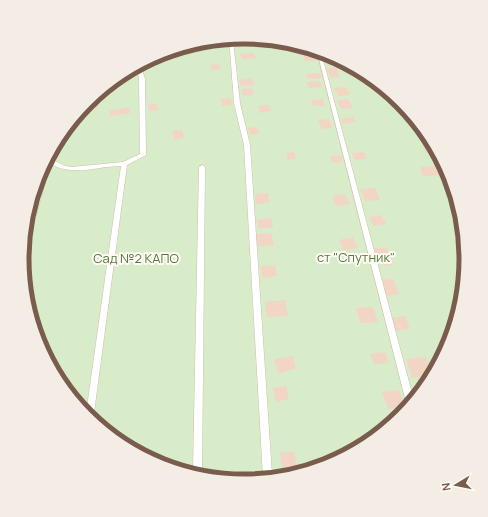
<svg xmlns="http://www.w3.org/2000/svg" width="488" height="517" font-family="Manrope,sans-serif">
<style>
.green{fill:#d8ecc9}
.building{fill:#f3d5c3}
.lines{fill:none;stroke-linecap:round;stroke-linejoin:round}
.lane-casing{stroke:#d1beb0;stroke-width:1}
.lane{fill:#fff;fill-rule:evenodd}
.labels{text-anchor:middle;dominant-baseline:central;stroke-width:4;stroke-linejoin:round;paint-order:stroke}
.park-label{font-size:13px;fill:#537a41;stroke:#fffaf3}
.rim{fill:none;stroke:#7a5c4d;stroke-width:5}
</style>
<rect width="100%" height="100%" fill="#fdf6ec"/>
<path class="green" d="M25 259a219 219 0 1 1 438 0a219 219 0 1 1-438 0Z"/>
<path class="building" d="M254,53L256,58L242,59L240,54Z
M303,55H314L316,61H305Z
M219,64L221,69L211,70L210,65Z
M327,68H337L340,77H330Z
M320,73L322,78L308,79L306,74Z
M252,78L254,85L241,86L239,80Z
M320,81L323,87L309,88L306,82Z
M346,87L350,95L338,96L334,88Z
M252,88L254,95L243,96L241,89Z
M231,98L232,105L222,106L221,99Z
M323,99L325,106H313L311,100Z
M348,99L353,108L341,109L337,101Z
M97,102L99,108L91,109L90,104Z
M148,103L157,104L158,110L149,111Z
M269,105L271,111L260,113L258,106Z
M129,107L131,113L111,116L109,111Z
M353,117L356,122L344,124L341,119Z
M329,119L333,128L322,129L318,120Z
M257,127L259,134L250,135L248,128Z
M182,130L184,138L174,140L172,131Z
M430,144L434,151L435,152L426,153L422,145Z
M294,152L296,159L288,160L286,153Z
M364,152L367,159L355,160L352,153Z
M341,155L343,162L332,163L330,156Z
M438,166L441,175L423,176L420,167Z
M375,188L380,200L365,201L360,189Z
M446,192H453L455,202H451Z
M268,193L269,203L256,204L255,194Z
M345,194L350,204L336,206L332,196Z
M381,215L386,224L373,226L369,217Z
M272,218L273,227L258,229L257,220Z
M271,233L274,245L257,246L255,234Z
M353,237L358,248L344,250L339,240Z
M372,248H387L392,266H385L382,254H374Z
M275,265L277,276L262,278L260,266Z
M393,279L399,294L387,296L381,280Z
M285,300L288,316L267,317L265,302Z
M373,307L378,322L360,323L356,308Z
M405,316L410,329L396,331L391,318Z
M385,352L388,363L374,364L370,354Z
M293,356L296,369L278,373L274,359Z
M426,357L431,371L427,376L412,378L406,359Z
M286,386L289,399L276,402L273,388Z
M399,390L405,407L388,409L382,392Z
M294,451L297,470L283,473L280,453Z"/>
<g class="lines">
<g class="lane-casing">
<path id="lane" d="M238,38L234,42V50L240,103L250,145L272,475L263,477L244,145L234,103L230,50V41L232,39Z
M317,51L321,52L413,397L408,405L406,402Z
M141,66L145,79L146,155L127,165L93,420L86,414L121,166C96,166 75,177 51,164L48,172L27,248L26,250H24L33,205L42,172L46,164L54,151L56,153L53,160L65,166L72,167L123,162L140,154L139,79L137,68Z
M202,165L205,167L202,472L193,470L199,167Z"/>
</g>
<use href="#lane" class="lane"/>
</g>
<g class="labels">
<g class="park-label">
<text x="356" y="257">ст "Спутник"</text>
<text x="136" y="258">Сад №2 КАПО</text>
</g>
</g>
<path d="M0 0H488V517H0ZM29 259a215 215 0 1 1 430 0a215 215 0 1 1-430 0Z" fill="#f4ede6" fill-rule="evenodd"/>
<path class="rim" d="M29 259a215 215 0 1 1 430 0a215 215 0 1 1-430 0Z"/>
<g transform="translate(456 485) rotate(260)" stroke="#fffaf3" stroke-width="3" paint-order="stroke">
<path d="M0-3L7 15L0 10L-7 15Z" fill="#7a5c4d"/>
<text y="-6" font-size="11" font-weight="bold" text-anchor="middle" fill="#7a5c4d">N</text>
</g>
</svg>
